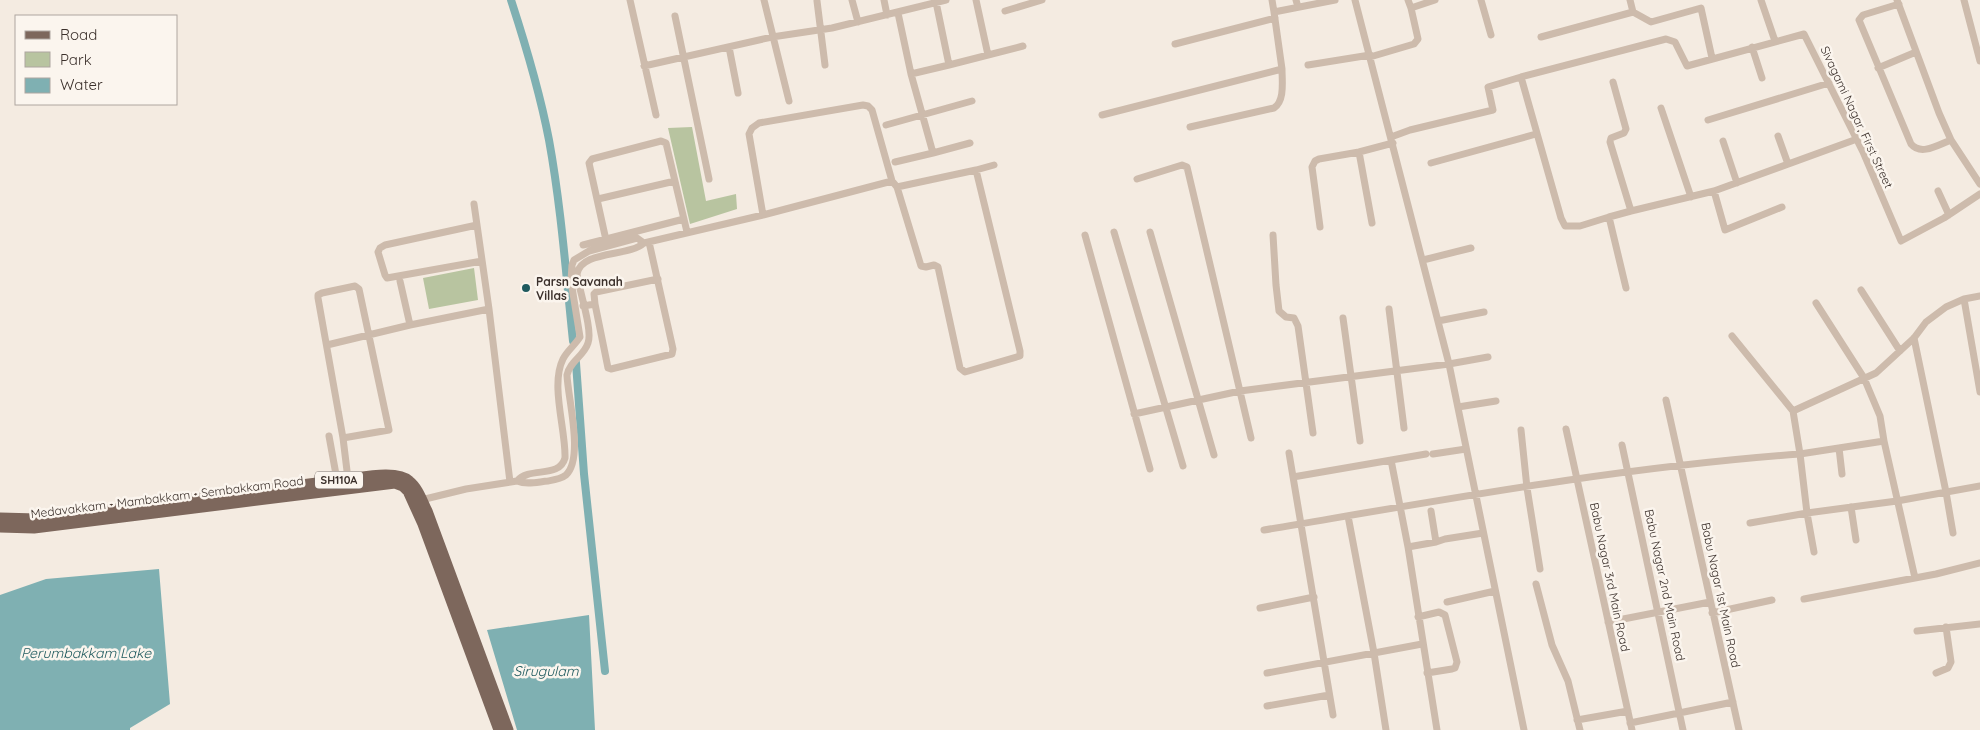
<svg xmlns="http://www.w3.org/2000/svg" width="1980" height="730" font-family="Quicksand,sans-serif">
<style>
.green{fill:#b8c4a0}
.water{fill:#7fb0b2}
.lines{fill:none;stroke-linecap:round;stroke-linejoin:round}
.canal{stroke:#7fb0b2;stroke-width:8}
.street{stroke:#cdbbac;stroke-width:7}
.primary{stroke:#7d675c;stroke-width:11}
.poi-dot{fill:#1f5a5e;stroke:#fbf5ee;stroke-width:2}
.labels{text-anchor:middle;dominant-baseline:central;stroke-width:5;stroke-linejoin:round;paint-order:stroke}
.shield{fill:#fbf5ee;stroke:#756b66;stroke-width:1}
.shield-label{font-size:11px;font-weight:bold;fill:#3b302b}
.street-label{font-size:12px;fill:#3b302b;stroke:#fbf5ee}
.poi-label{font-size:12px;font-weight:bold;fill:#3b302b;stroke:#fbf5ee;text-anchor:start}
.water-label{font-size:14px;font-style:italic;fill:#1f5a5e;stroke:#fbf5ee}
</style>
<rect width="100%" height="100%" fill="#f4ebe1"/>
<path class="green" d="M692,127L706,201L736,194L737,209L690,224L668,128Z
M474,268L478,300L429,309L423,278Z"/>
<path class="water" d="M159,569L170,704L130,728V730H0V595L46,579Z
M589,615L595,730H517L487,630Z"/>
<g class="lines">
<path class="canal" d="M511,0C526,46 540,93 549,140C561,206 566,274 573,341
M576,363L584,474L605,671"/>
<path class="street" d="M630,0L656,115
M764,0L789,101
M852,0L858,22
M884,0L887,15
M976,0L988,55
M1272,0L1274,12L1335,0
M1296,0L1298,7
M1355,0L1449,364L1524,730
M1408,0L1411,8
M1481,0L1491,35
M1630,0L1633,12L1651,22L1701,8L1712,58
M1761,0L1775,41
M1897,0L1939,113L1951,140L1980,184
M1964,0L1980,61
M817,1L825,65
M1899,4L1863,15L1859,20L1911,144C1921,156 1938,145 1951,140
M1005,11L1042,0
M898,13L911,74L933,153L970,143
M675,16L709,179
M1541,37L1633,12
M1175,44L1275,18
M729,47L738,93
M1752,47L1762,78
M1370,57L1414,44L1418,39L1411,8L1435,0
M949,65L1023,46
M1308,65L1370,55
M644,66L772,37L832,28L946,0
M1878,68L1916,52
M911,74L949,65L936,2
M1613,82L1626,129L1624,133L1611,138L1610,142L1631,211L1714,191L1857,139
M1661,108L1691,197
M1102,115L1282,69L1274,12
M1708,120L1829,83
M886,125L972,101
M1190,127L1274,108C1285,101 1282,81 1282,69
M1778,136L1788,164
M1391,137L1410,130L1493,110L1488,87L1521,77
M1723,141L1737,183
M1359,152L1372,223
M895,162L933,153
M1431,163L1536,134
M976,170L994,165
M1137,179L1182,165L1187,167L1251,438
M892,181L763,215L749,134L752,128L759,123L863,105L868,106L872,110L892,181L897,187L976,170L1020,351V356L965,372L960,368L938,267L934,265L926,267L921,266L897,187
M1714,191L1725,230L1782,207
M1938,191L1949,215
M598,199L675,181
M474,204L489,309L510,482
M1609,217L1631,211
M477,225L385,245L380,248L378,252L385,275L387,278L482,261
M1320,227L1312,167L1315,161L1319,159L1359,152L1393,143
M1114,232L1183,466
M1150,232L1214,455
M1085,235L1150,469
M1273,235L1276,285L1279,311L1286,317L1294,318L1298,326L1313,433
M606,240L589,163L592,159L661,141L666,143L687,232
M583,245L684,219
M1423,260L1471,248
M400,281L410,325L489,309
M1626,288L1609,217L1580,226H1565L1561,218L1521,77L1666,39L1675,42L1687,66L1804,34L1863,152L1901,241L1944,218L1980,194
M1861,290L1900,351
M1964,299L1980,392
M1816,303L1864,378L1880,416L1884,441
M595,304L594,294L596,292L658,279
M583,306L595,304L608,368L611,369L672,354L673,349L649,242
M1389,309L1404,428
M1343,318L1360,441
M1438,321L1484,312
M1732,336L1793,411
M1914,338L1946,492L1953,533
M327,345L410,325
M1666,400L1739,730
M1458,407L1496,401
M1134,414L1240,391L1449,364L1488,357
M1566,429L1632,730
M1521,430L1527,488L1540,569
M329,436L337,480
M343,438L389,430L359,289L355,286L322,293L318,295V298L343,438L348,479
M1622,445L1683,730
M1839,448L1842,474
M1289,453L1333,715
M1433,454L1466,449
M1391,460L1408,547L1437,730
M1293,477L1426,454
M517,481C530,466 559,479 565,458C566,430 550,385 563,359C567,351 575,345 580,337L571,281L572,265L574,260L589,251L637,238L644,243
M421,500L466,489L517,481C527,485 537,482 548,481C554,480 561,479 566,475C584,458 568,399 567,375C570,361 584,356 588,343C593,330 579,290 577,274C581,250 629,257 644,243L763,215
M1851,507L1856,540
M1348,516L1374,653L1386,730
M1750,523L1807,513L1814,552
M1264,530C1442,500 1620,467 1800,454L1807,513L1897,501L1980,486
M1436,542L1445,539L1483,533
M1408,547L1436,542L1431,511
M1915,578L1884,441L1800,454L1793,411L1876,373L1914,338L1926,322L1946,307L1964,299L1980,296
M1536,584L1552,645L1568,681L1580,730
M1804,599L1936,574L1980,563
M1447,602L1495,591
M1260,608L1314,597
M1712,613L1772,600
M1418,617L1439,612L1445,615L1457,662L1455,668L1452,669L1427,673
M1608,622L1710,602
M1917,631L1980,624
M1267,673L1422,644
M1936,673L1948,668L1951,662L1946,627
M1267,706L1329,695
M1577,720L1628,711
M1630,723L1733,702"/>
<path class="primary" d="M0,518L37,519L348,479C364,477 398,470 409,481C418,488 422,501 427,511L508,730
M0,527L34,528L395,483L403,486L408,491L423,524L499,730"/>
</g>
<circle class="poi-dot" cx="526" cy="288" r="5"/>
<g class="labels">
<rect class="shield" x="315" y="471.5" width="48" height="17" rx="4"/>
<g class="shield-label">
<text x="339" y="480">SH110A</text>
</g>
<g class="street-label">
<text transform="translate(1857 117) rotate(65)">Sivagami Nagar, First Street</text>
<text transform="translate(167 497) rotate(-7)">Medavakkam - Mambakkam - Sembakkam Road</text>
<text transform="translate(1610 577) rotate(78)">Babu Nagar 3rd Main Road</text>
<text transform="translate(1665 585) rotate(78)">Babu Nagar 2nd Main Road</text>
<text transform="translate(1721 595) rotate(78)">Babu Nagar 1st Main Road</text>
</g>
<g class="poi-label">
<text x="536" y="281">Parsn Savanah<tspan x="536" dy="14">Villas</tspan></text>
</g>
<g class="water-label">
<text x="86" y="653">Perumbakkam Lake</text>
<text x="546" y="671">Sirugulam</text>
</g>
</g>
<rect x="15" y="15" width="162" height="90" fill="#fbf5ee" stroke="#aea6a0"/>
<rect x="25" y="31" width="25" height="8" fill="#7d675c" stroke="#aea6a0"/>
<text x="60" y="40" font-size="15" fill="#3b302b">Road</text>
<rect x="25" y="52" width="25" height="15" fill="#b8c4a0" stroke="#aea6a0"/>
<text x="60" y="65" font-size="15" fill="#3b302b">Park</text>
<rect x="25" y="78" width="25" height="15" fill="#7fb0b2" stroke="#aea6a0"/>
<text x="60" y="90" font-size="15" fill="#3b302b">Water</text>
</svg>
